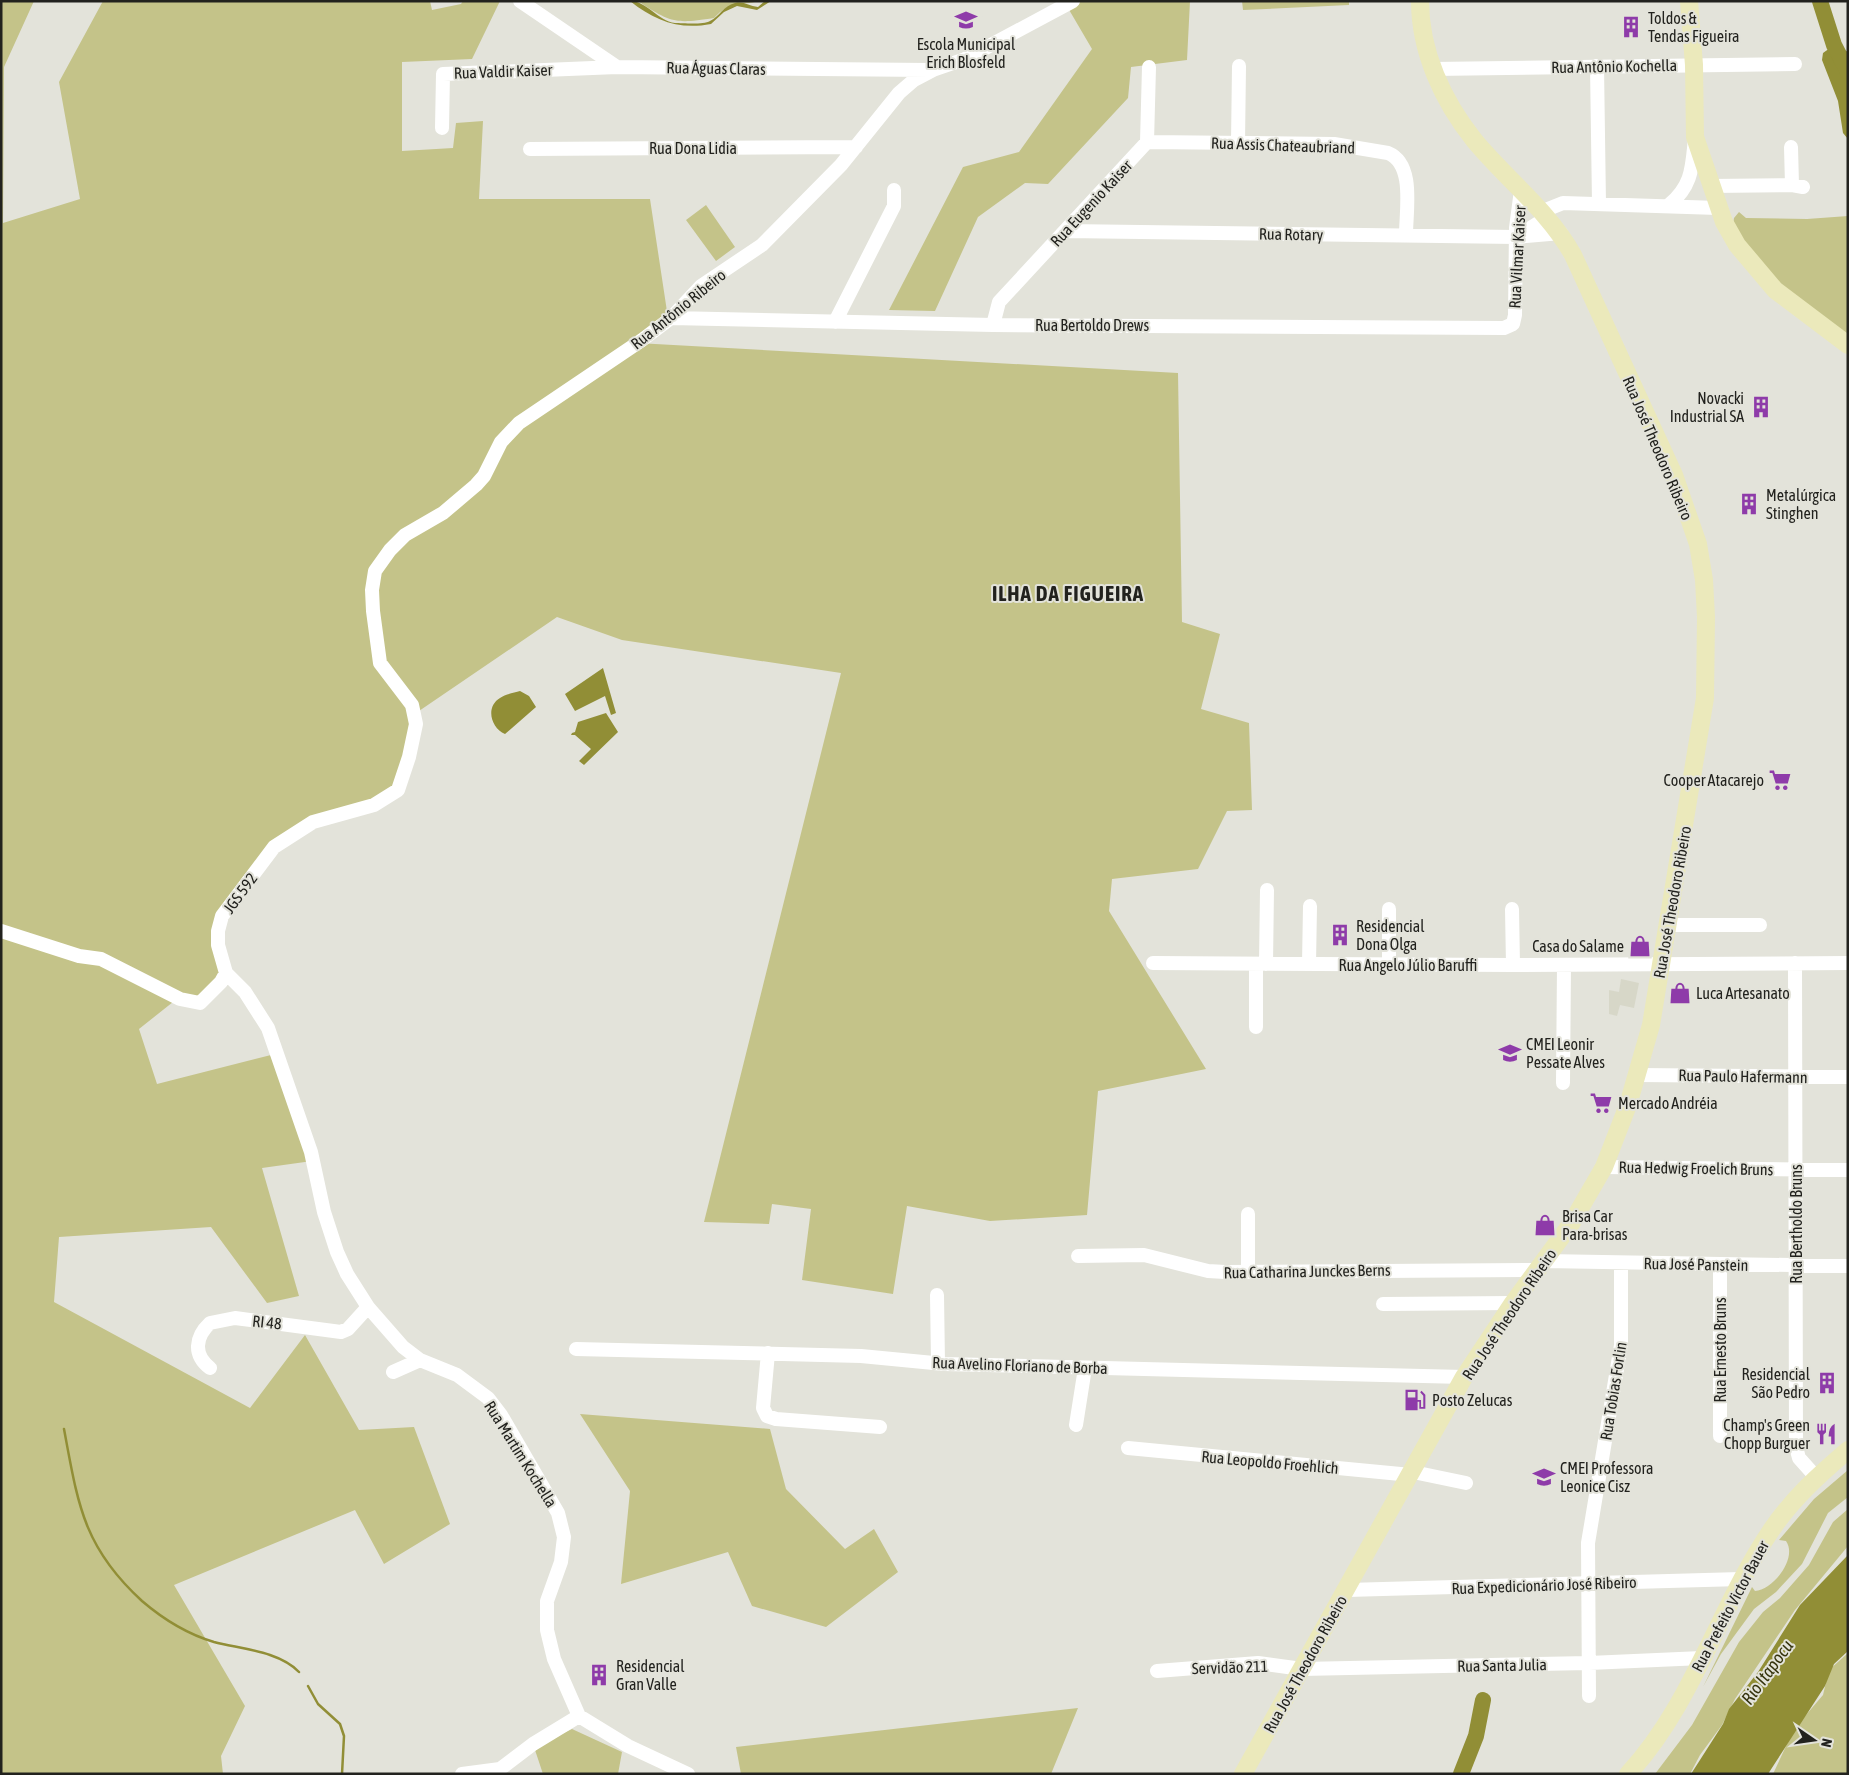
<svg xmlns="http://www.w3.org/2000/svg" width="1849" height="1775" font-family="'Asap Condensed',sans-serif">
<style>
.built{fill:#d7d7c8}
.green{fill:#c4c389}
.water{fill:#918e36}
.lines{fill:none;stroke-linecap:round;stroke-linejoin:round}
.stream{stroke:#918e36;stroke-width:2.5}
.river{stroke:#918e36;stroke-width:16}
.minor{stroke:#fff;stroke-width:14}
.major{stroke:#ebe9bb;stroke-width:18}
.labels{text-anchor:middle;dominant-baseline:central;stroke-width:4;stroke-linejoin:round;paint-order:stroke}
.poi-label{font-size:16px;fill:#22221e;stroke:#e3e3da;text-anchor:start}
.street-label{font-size:16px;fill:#22221e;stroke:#e3e3da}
.water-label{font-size:18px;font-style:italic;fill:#35330d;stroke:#e3e3da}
.district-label{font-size:21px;font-weight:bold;letter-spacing:1px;fill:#22221e;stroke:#e3e3da}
</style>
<rect width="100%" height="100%" fill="#e3e3da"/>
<path class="built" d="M1621,979L1639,983L1634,1008L1620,1005L1617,1016L1609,1014V990L1619,992Z"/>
<path class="green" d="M1,1H34L4,67L3,223L80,199L59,82L103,1H430L432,10L461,4L463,1H500L472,59L402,62V151L453,148L456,123L483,121L479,199H650L668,318L637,343L1178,373L1182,622L1220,634L1201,709L1249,723L1252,810L1227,811L1198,869L1112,879L1109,911L1206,1069L1098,1091L1087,1215L990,1221L907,1206L893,1294L802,1280L811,1209L772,1204L769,1224L704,1222L841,673L622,640L557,617L419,711L395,792L310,818L220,915L226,978L201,1001L173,1002L139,1029L157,1084L275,1054L312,1161L262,1168L299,1296L267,1303L211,1227L59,1237L54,1302L250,1408L305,1335L359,1430L414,1427L450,1524L384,1564L355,1510L174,1585L245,1706L221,1756L223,1774H1Z
M638,1H760C738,6 731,0 714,18C675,24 671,23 638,1Z
M1082,1H1190L1187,60L1131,67L1128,98L1048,184L1025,183L978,217L935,311L889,310L963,167L1019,152L1092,49L1068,8Z
M1242,1H1349V5L1243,10Z
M706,205L735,247L716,261L686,220Z
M1739,212L1746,218L1807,219L1848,216V339L1799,302L1761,266L1733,224L1734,218Z
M580,1414L770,1429L786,1489L845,1549L874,1529L898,1572L826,1627L752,1606L728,1552L621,1584L630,1491Z
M1848,1470V1497L1828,1513L1802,1564L1776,1592L1754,1609L1721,1654L1703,1687L1752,1587L1755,1591C1773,1590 1798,1558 1786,1541L1779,1540L1814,1499Z
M1848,1509V1546L1795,1610L1735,1699L1722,1725L1700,1755L1690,1774H1655L1692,1725L1739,1642L1763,1612L1780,1598L1809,1565L1833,1522Z
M1848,1653V1774H1773L1794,1729L1823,1695L1829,1670Z
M1078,1708L1051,1774H741L736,1747Z
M572,1729L622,1752L618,1774H543L534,1747Z"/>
<path class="water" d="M630,1C647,1 658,21 675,23C683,23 703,25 710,21C720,16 723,6 735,3C744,1 749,6 758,7L765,1H771L757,10L737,6L724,12L711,24C679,30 655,21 630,1Z
M1830,48L1841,52L1848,51V139L1843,133L1838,101L1822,60L1823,53Z
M603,668L616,713L611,715L605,696L575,711L565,694Z
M520,691L529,696L536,707L505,734C491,728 485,707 500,698C505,694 514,693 520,691Z
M606,713L618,732L584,765L579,761L591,749L575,735H571L572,733L575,732L578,722Z
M1848,1555V1651L1834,1664L1825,1686L1768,1774H1691L1723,1724L1729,1709L1758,1672L1800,1605Z"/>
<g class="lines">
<path class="stream" d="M64,1429C78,1504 83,1547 142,1601C163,1619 187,1634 214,1642C241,1649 279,1651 299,1672
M308,1686L318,1704L340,1724L344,1736L342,1774"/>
<path class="river" d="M1820,1L1834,45L1848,72
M1461,1774L1476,1736L1483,1700"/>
<path class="minor" d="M520,1L617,67L929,70
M1597,66L1599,204
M1433,69L1795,64
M442,128L443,74L617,67
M1147,142L1334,144L1388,153C1415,164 1406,210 1406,235
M1238,143L1239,66
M1791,147L1792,185
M530,149L856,147
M1711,186L1792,185L1803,187
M1669,205C1693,185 1692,166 1695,138
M1066,231L1516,237L1561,233
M1519,235L1540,222L1548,209L1563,203L1718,208
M671,318L993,325L1504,328L1513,324L1515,315L1516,228L1521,190
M835,322L894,206V190
M993,325L999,302L1147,142L1149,67
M1389,909V964
M1512,909L1513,965
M1669,925H1760
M1,931L79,956L101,959L180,999L200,1003L221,982L226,973
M1153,963L1513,965L1848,963
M1795,963L1796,1447L1799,1458L1816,1477
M1266,964L1267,890
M1309,964L1310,906
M1256,1027V964
M1638,1075L1848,1077
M1563,1083L1564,965
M1604,1167L1848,1170
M1248,1214V1271
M1078,1256L1144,1255L1208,1271L1225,1272L1538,1270
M1544,1261L1848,1266
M1720,1264V1436
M937,1295L938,1363
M1383,1304L1513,1303
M576,1349L861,1356L944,1364L1464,1377
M768,1353L763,1408L767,1416L776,1419L880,1427
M210,1368C193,1355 195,1337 210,1323L235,1318L341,1332L348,1329L368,1307
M393,1372L420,1360
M1076,1425L1085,1368
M1128,1448L1411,1475
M1413,1472L1466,1483
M1347,1590L1741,1579
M1157,1671L1258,1663L1302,1669L1589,1663L1702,1658
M1589,1696L1588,1543L1621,1345V1263
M462,1774L500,1769L533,1744L579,1716
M688,1774L628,1746L579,1716L554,1659L547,1630V1601L561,1562L564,1537L558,1513L501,1415L488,1398L457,1375L420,1360L403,1347L368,1307L347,1274L337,1252L324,1212L311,1152L268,1028L245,992L226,973L218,945V931L222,916L274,847L313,822L374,805L398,790L409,757L416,724L412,705L380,663L373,611L372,590L375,571L390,550L405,535L443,513L476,485L484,476L501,442L519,423L642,340L671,318L701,286L762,245L841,165L899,93L914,80L933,70L965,59L1073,1"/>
<path class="major" d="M1689,1L1694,65L1695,137L1724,222L1737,245L1775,290L1848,345
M1243,1774L1464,1377L1513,1303L1571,1224L1604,1167L1628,1105L1651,1025L1705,698L1706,617L1704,580L1698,544L1674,475L1573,255C1548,210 1506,179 1474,140C1443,101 1420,52 1420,1
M1628,1774C1693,1704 1719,1607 1772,1529C1793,1498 1820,1474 1848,1450"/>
</g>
<defs>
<g id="school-bare" transform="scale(1.725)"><path d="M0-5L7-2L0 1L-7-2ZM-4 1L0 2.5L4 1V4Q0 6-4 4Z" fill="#8e3ba9" stroke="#e3e3da" stroke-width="2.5" paint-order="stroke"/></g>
<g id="building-bare" transform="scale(1.725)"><path d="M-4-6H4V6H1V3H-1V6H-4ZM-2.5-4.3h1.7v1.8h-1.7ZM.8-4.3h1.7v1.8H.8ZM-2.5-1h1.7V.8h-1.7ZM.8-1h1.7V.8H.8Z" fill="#8e3ba9" stroke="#e3e3da" stroke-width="2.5" paint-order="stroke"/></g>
<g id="supermarket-bare" transform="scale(1.725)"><path d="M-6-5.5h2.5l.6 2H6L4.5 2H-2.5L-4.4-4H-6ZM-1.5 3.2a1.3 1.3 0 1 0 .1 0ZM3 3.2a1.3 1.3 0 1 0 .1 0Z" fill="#8e3ba9" stroke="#e3e3da" stroke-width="2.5" paint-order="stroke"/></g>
<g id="shop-bare" transform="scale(1.725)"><path d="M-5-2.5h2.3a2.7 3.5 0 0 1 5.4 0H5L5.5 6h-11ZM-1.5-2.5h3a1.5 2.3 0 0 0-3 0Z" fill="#8e3ba9" stroke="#e3e3da" stroke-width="2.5" paint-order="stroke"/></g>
<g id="fuel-bare" transform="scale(1.725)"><path d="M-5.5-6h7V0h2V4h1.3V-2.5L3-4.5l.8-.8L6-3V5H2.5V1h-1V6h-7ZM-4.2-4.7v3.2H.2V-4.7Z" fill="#8e3ba9" stroke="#e3e3da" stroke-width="2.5" paint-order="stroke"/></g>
<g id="restaurant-bare" transform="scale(1.725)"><path d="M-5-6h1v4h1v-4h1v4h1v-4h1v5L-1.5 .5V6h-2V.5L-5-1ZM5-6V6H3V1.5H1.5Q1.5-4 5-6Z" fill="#8e3ba9" stroke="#e3e3da" stroke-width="2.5" paint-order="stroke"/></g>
</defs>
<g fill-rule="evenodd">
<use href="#school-bare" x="966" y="20"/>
<use href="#building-bare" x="1631" y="27"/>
<use href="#building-bare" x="1761" y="407"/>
<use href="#building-bare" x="1749" y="504"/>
<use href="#supermarket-bare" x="1780" y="780"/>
<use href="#building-bare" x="1340" y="935"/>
<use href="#shop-bare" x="1640" y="946"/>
<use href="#shop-bare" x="1680" y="993"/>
<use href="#school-bare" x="1510" y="1053"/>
<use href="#supermarket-bare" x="1601" y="1103"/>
<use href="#shop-bare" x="1545" y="1225"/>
<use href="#building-bare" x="1827" y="1383"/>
<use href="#fuel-bare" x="1415" y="1400"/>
<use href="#restaurant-bare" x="1826" y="1434"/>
<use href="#school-bare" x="1544" y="1477"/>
<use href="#building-bare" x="599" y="1675"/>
</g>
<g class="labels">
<g class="poi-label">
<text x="1648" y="18">Toldos &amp;<tspan x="1648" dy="18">Tendas Figueira</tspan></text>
<text x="966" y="44" text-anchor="middle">Escola Municipal<tspan x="966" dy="18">Erich Blosfeld</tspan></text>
<text x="1744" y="398" text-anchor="end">Novacki<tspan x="1744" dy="18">Industrial SA</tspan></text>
<text x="1766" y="495">Metalúrgica<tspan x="1766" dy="18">Stinghen</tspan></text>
<text x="1764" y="780" text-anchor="end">Cooper Atacarejo</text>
<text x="1356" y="926">Residencial<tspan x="1356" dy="18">Dona Olga</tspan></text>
<text x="1624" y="946" text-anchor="end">Casa do Salame</text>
<text x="1696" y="993">Luca Artesanato</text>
<text x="1526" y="1044">CMEI Leonir<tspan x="1526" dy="18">Pessate Alves</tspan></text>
<text x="1618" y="1103">Mercado Andréia</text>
<text x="1562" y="1216">Brisa Car<tspan x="1562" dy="18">Para-brisas</tspan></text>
<text x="1810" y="1374" text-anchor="end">Residencial<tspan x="1810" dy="18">São Pedro</tspan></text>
<text x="1432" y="1400">Posto Zelucas</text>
<text x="1810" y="1425" text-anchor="end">Champ's Green<tspan x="1810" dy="18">Chopp Burguer</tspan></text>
<text x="1560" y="1468">CMEI Professora<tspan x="1560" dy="18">Leonice Cisz</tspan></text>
<text x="616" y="1666">Residencial<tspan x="616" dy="18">Gran Valle</tspan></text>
</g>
<g class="street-label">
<text transform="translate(1614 66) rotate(-1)">Rua Antônio Kochella</text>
<text transform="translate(716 68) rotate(1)">Rua Águas Claras</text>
<text transform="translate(503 71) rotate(-2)">Rua Valdir Kaiser</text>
<text transform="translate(1283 145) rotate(2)">Rua Assis Chateaubriand</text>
<text x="693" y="148">Rua Dona Lidia</text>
<text transform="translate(1091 203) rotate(-47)">Rua Eugenio Kaiser</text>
<text transform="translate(1291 234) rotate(1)">Rua Rotary</text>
<text transform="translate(1517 257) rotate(-87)">Rua Vilmar Kaiser</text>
<text transform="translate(678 309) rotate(-39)">Rua Antônio Ribeiro</text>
<text x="1092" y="325">Rua Bertoldo Drews</text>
<text transform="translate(1658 448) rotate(67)">Rua José Theodoro Ribeiro</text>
<text transform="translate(240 893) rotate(-54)">JGS 592</text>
<text transform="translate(1672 902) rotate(-80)">Rua José Theodoro Ribeiro</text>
<text x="1408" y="965">Rua Angelo Júlio Baruffi</text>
<text transform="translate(1743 1076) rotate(1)">Rua Paulo Hafermann</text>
<text transform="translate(1696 1168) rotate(1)">Rua Hedwig Froelich Bruns</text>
<text transform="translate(1796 1224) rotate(-90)">Rua Bertholdo Bruns</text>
<text transform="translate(1696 1264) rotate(1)">Rua José Panstein</text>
<text transform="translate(1307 1271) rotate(-1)">Rua Catharina Junckes Berns</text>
<text transform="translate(1509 1314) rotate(-56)">Rua José Theodoro Ribeiro</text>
<text transform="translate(267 1322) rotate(6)">RI 48</text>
<text transform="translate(1720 1350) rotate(-90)">Rua Ernesto Bruns</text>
<text transform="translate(1020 1365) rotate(2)">Rua Avelino Floriano de Borba</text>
<text transform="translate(1613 1391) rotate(-81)">Rua Tobias Forlin</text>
<text transform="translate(521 1454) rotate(58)">Rua Martim Kochella</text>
<text transform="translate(1270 1462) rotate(5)">Rua Leopoldo Froehlich</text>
<text transform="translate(1544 1585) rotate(-2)">Rua Expedicionário José Ribeiro</text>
<text transform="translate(1730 1606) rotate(-62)">Rua Prefeito Victor Bauer</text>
<text transform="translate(1305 1664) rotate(-61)">Rua José Theodoro Ribeiro</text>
<text transform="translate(1502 1665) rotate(-1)">Rua Santa Julia</text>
<text transform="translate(1230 1667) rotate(-2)">Servidão 211</text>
</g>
<g class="water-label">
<text transform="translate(1767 1672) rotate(-54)">Rio Itapocu</text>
</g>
<g class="district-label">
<text x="1068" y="593">ILHA DA FIGUEIRA</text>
</g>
</g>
<rect width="1849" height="1775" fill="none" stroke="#22221e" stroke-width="5"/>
<g transform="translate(1814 1740) rotate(103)" stroke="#e3e3da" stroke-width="4" paint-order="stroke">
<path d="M0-4L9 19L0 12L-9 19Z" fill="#22221e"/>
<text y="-8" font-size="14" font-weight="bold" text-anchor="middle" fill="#22221e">N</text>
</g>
</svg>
